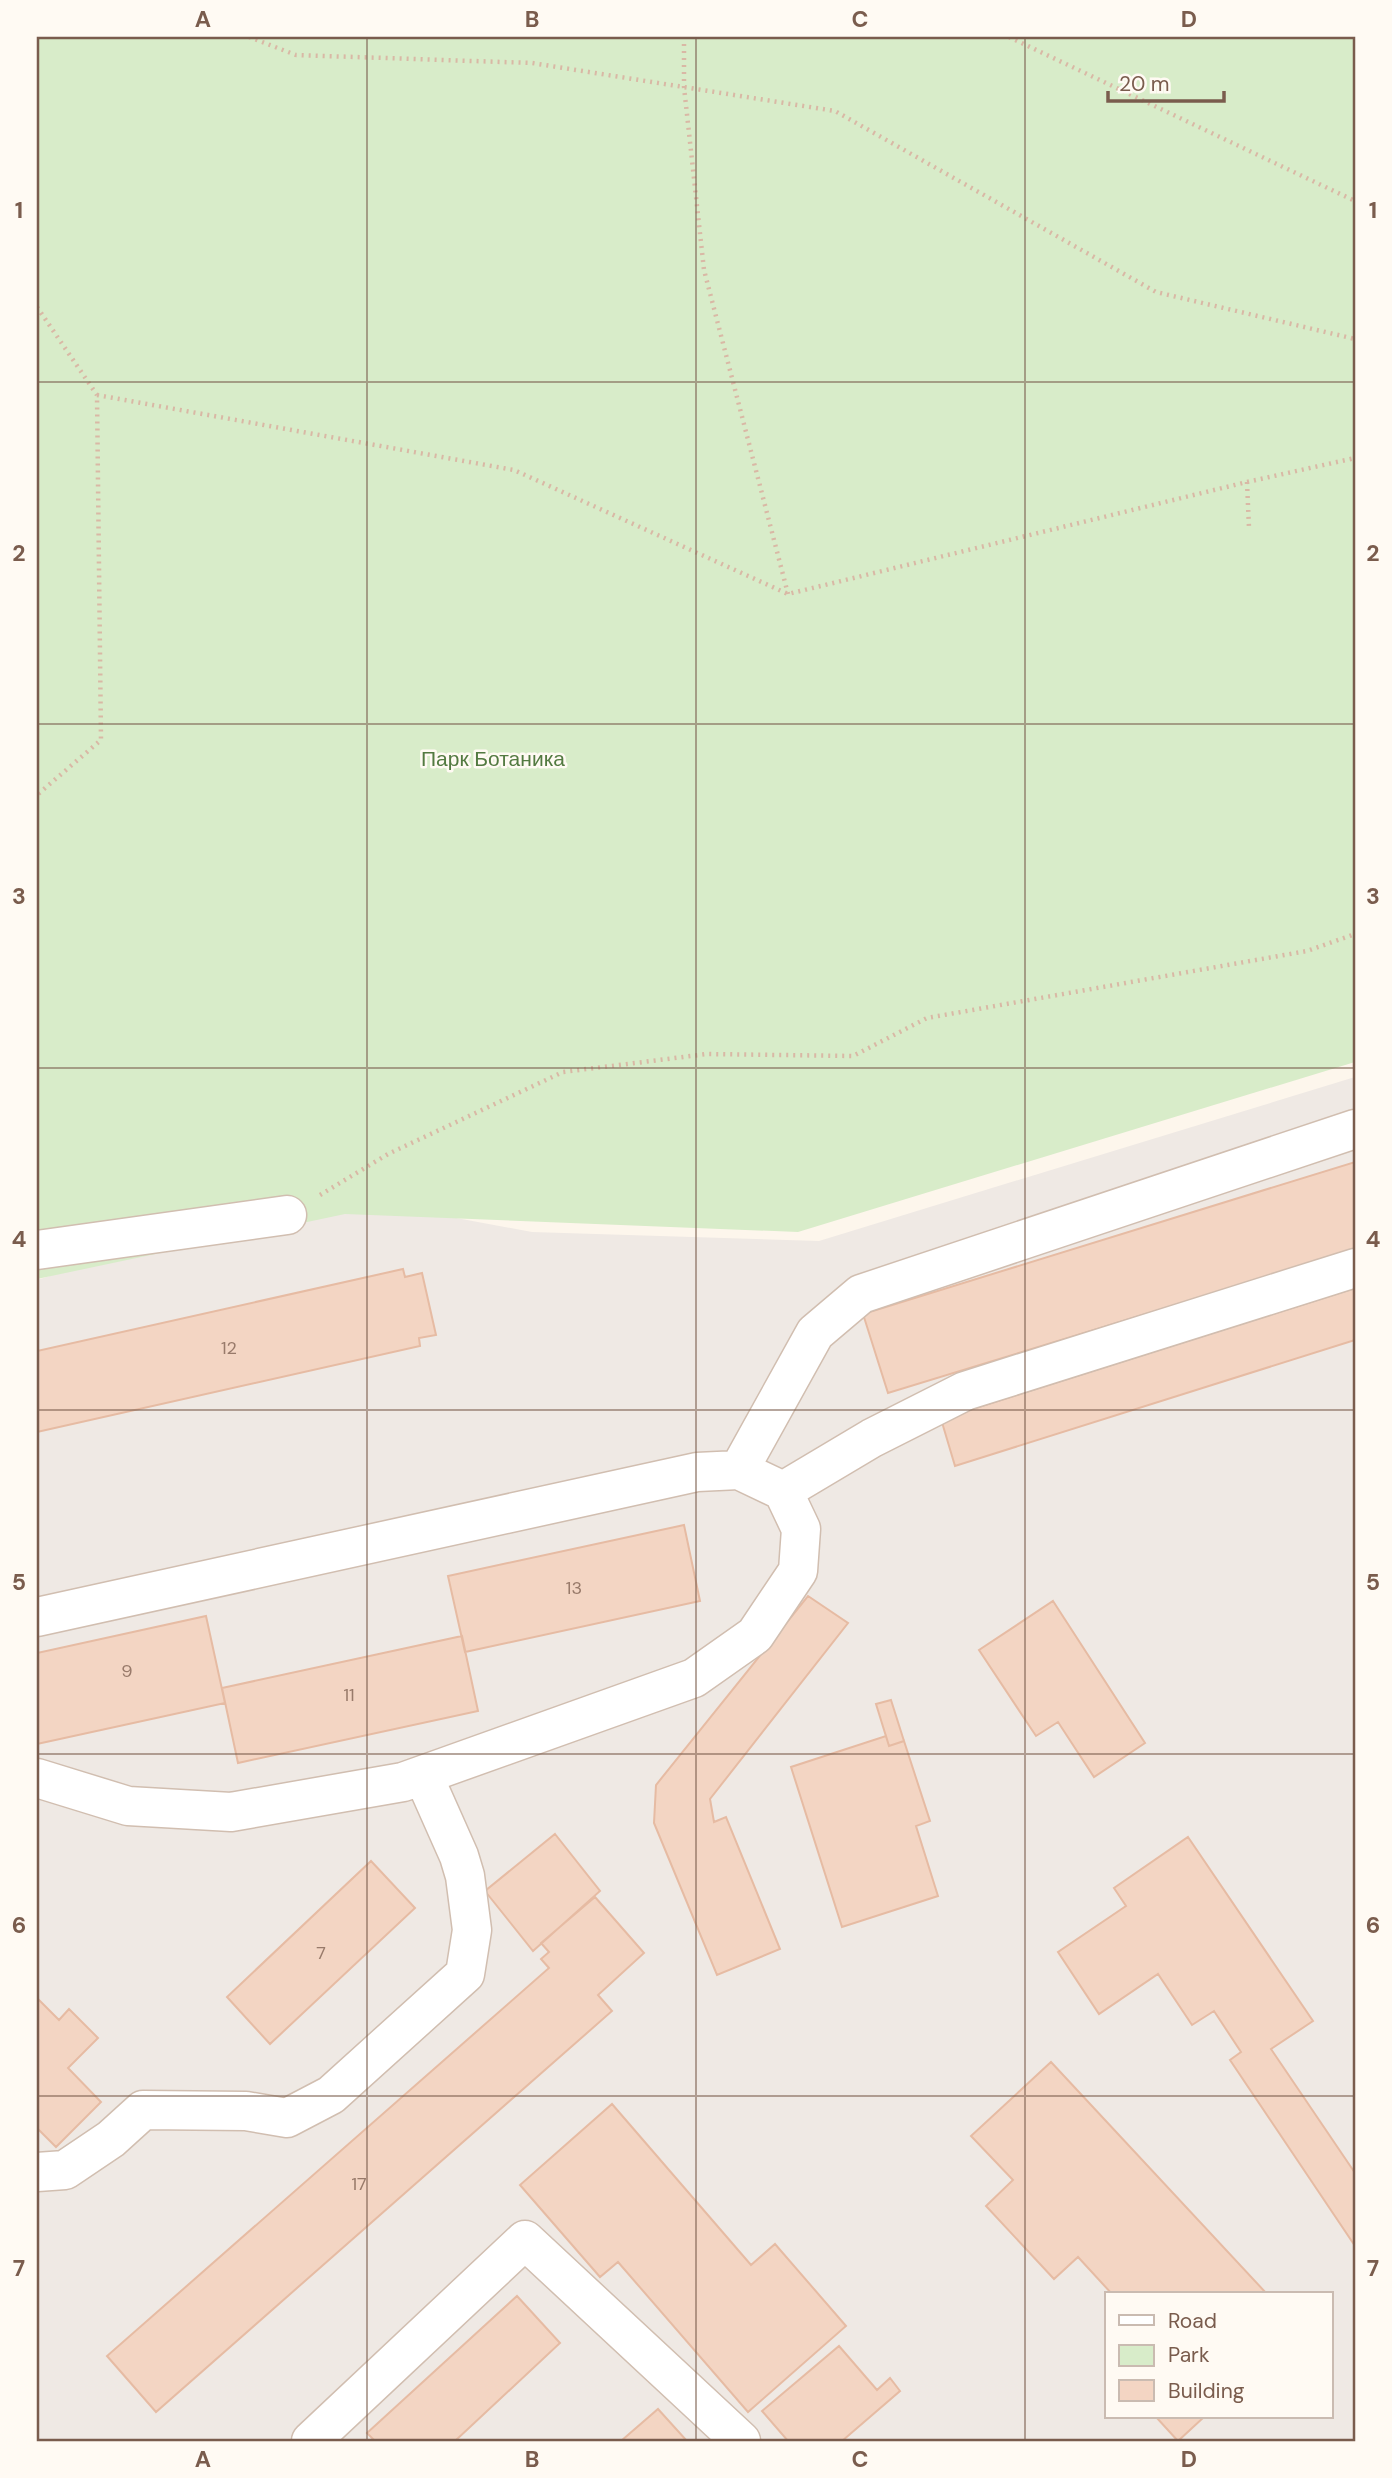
<svg xmlns="http://www.w3.org/2000/svg" width="1392" height="2478" font-family="'DM Sans',sans-serif">
<style>
.industrial{fill:#efe9e4;fill-rule:evenodd}
.green{fill:#d8ecc9}
.building{fill:#f3d5c3;stroke:#e6bba3;stroke-width:2}
.lines{fill:none;stroke-linecap:round;stroke-linejoin:round}
.minor-casing{stroke:#d1beb0;stroke-width:41}
.path{stroke:#d9b8a5;stroke-width:4.5;stroke-dasharray:2 5;stroke-linecap:butt}
.minor{stroke:#fff;stroke-width:38}
.grid{fill:none;stroke:#7a5c4d;stroke-width:2;stroke-opacity:0.55}
.labels{text-anchor:middle;dominant-baseline:central;stroke-width:5;stroke-linejoin:round;paint-order:stroke}
.number-label{font-size:18px;fill:#987a6a}
.park-label{font-size:21px;fill:#537a41;stroke:#fffaf3}
.neatline{fill:none;stroke:#7a5c4d;stroke-width:2.5}
.grid-label{font-size:23px;text-anchor:middle;font-weight:bold;fill:#7a5c4d}
</style>
<rect width="100%" height="100%" fill="#fdf6ec"/>
<path class="industrial" d="M1355,1077V2441H37V1280L317,1192L532,1232L819,1241ZM1107,2294H1331V2417H1107Z"/>
<path class="green" d="M37,37H1355V1062L798,1232L345,1214L37,1279Z"/>
<path class="building" d="M1355,1162V1250L888,1393L863,1314Z
M403,1269L405,1277L422,1273L436,1335L419,1338L420,1346L37,1432V1351Z
M1355,1288V1340L955,1466L941,1419Z
M684,1525L700,1601L465,1652L448,1576Z
M808,1596L848,1623L710,1799L714,1822L726,1817L780,1949L717,1975L654,1823L656,1785Z
M1053,1601L1145,1743L1094,1777L1058,1722L1036,1736L979,1650Z
M206,1616L225,1703L37,1744V1653Z
M462,1636L478,1711L238,1763L222,1688Z
M891,1700L904,1741L889,1746L876,1704Z
M886,1736L889,1746L904,1741L930,1821L916,1826L938,1896L842,1927L791,1767Z
M555,1834L600,1891L533,1951L485,1891Z
M1188,1837L1313,2021L1271,2049L1355,2173V2246L1230,2060L1241,2052L1214,2011L1192,2025L1158,1974L1099,2014L1058,1952L1126,1906L1114,1888Z
M371,1861L415,1908L270,2044L227,1997Z
M595,1897L644,1953L598,1995L612,2011L156,2412L107,2356L549,1968L541,1959L549,1952L541,1943Z
M37,1998L59,2020L69,2009L98,2038L68,2068L101,2102L56,2147L37,2128Z
M1051,2062L1267,2294H1112L1078,2257L1054,2279L986,2206L1013,2180L971,2136Z
M612,2104L751,2265L775,2244L846,2326L748,2412L618,2262L600,2277L520,2185Z
M517,2296L560,2343L455,2441H375L367,2433Z
M839,2346L877,2390L890,2378L900,2391L842,2441H788L762,2411Z
M658,2409L687,2441H621Z
M1156,2417H1204L1178,2441Z"/>
<g class="lines">
<g class="minor-casing">
<path id="minor" d="M37,1250L287,1215
M739,1470L815,1333L861,1294L1355,1129
M783,1491L872,1438L965,1391L1355,1268
M37,1617L697,1472L739,1470L783,1491L801,1529L798,1571L755,1635L694,1678L403,1782L231,1812L128,1806L37,1778
M37,2172L65,2170L111,2139L143,2110L246,2111L287,2118L331,2095L465,1974L472,1930L465,1876L459,1856L423,1775
M311,2441L525,2240L741,2441"/>
</g>
<path class="path" d="M249,37L296,55L532,63L835,111L1156,292L1355,339
M684,37V87L704,270L788,594
M1009,37L1355,201
M37,307L97,395L101,740L37,795
M97,395L514,470L788,594L1247,482L1355,458
M1247,482L1249,528
M320,1195L388,1154L563,1072L707,1054L853,1056L927,1018L1307,951L1355,934"/>
<use href="#minor" class="minor"/>
</g>
<path class="grid" d="M367,37V2441M696,37V2441M1025,37V2441M37,382H1355M37,724H1355M37,1068H1355M37,1410H1355M37,1754H1355M37,2096H1355"/>
<g class="labels">
<g class="number-label">
<text x="229" y="1348">12</text>
<text x="574" y="1588">13</text>
<text x="127" y="1671">9</text>
<text x="349" y="1695">11</text>
<text x="321" y="1953">7</text>
<text x="359" y="2184">17</text>
</g>
<g class="park-label">
<text x="493" y="759">Парк Ботаника</text>
</g>
</g>
<rect width="1392" height="2478" fill="none" stroke="#fffaf3" stroke-width="77"/>
<rect x="1105" y="2292" width="228" height="126" fill="#fffaf3" stroke="#cabbb1" stroke-width="2"/>
<rect x="1119" y="2315" width="35" height="10" fill="#ffffff" stroke="#cabbb1" stroke-width="2"/>
<text x="1168" y="2328" font-size="21" fill="#7a5c4d">Road</text>
<rect x="1119" y="2345" width="35" height="21" fill="#d8ecc9" stroke="#cabbb1" stroke-width="2"/>
<text x="1168" y="2362" font-size="21" fill="#7a5c4d">Park</text>
<rect x="1119" y="2380" width="35" height="21" fill="#f3d5c3" stroke="#cabbb1" stroke-width="2"/>
<text x="1168" y="2398" font-size="21" fill="#7a5c4d">Building</text>
<path d="M1108 91v10h116v-10" fill="none" stroke="#7a5c4d" stroke-width="3.5"/>
<text x="1119" y="91" font-size="21" fill="#7a5c4d" stroke="#fffaf3" stroke-width="5" paint-order="stroke">20 m</text>
<rect x="38" y="38" width="1316" height="2402" class="neatline"/>
<g class="grid-label">
<text x="203" y="27">A</text>
<text x="532" y="27">B</text>
<text x="860" y="27">C</text>
<text x="1189" y="27">D</text>
<text x="19" y="218">1</text>
<text x="1373" y="218">1</text>
<text x="19" y="561">2</text>
<text x="1373" y="561">2</text>
<text x="19" y="904">3</text>
<text x="1373" y="904">3</text>
<text x="19" y="1247">4</text>
<text x="1373" y="1247">4</text>
<text x="19" y="1590">5</text>
<text x="1373" y="1590">5</text>
<text x="19" y="1933">6</text>
<text x="1373" y="1933">6</text>
<text x="19" y="2276">7</text>
<text x="1373" y="2276">7</text>
<text x="203" y="2467">A</text>
<text x="532" y="2467">B</text>
<text x="860" y="2467">C</text>
<text x="1189" y="2467">D</text>
</g>
</svg>
